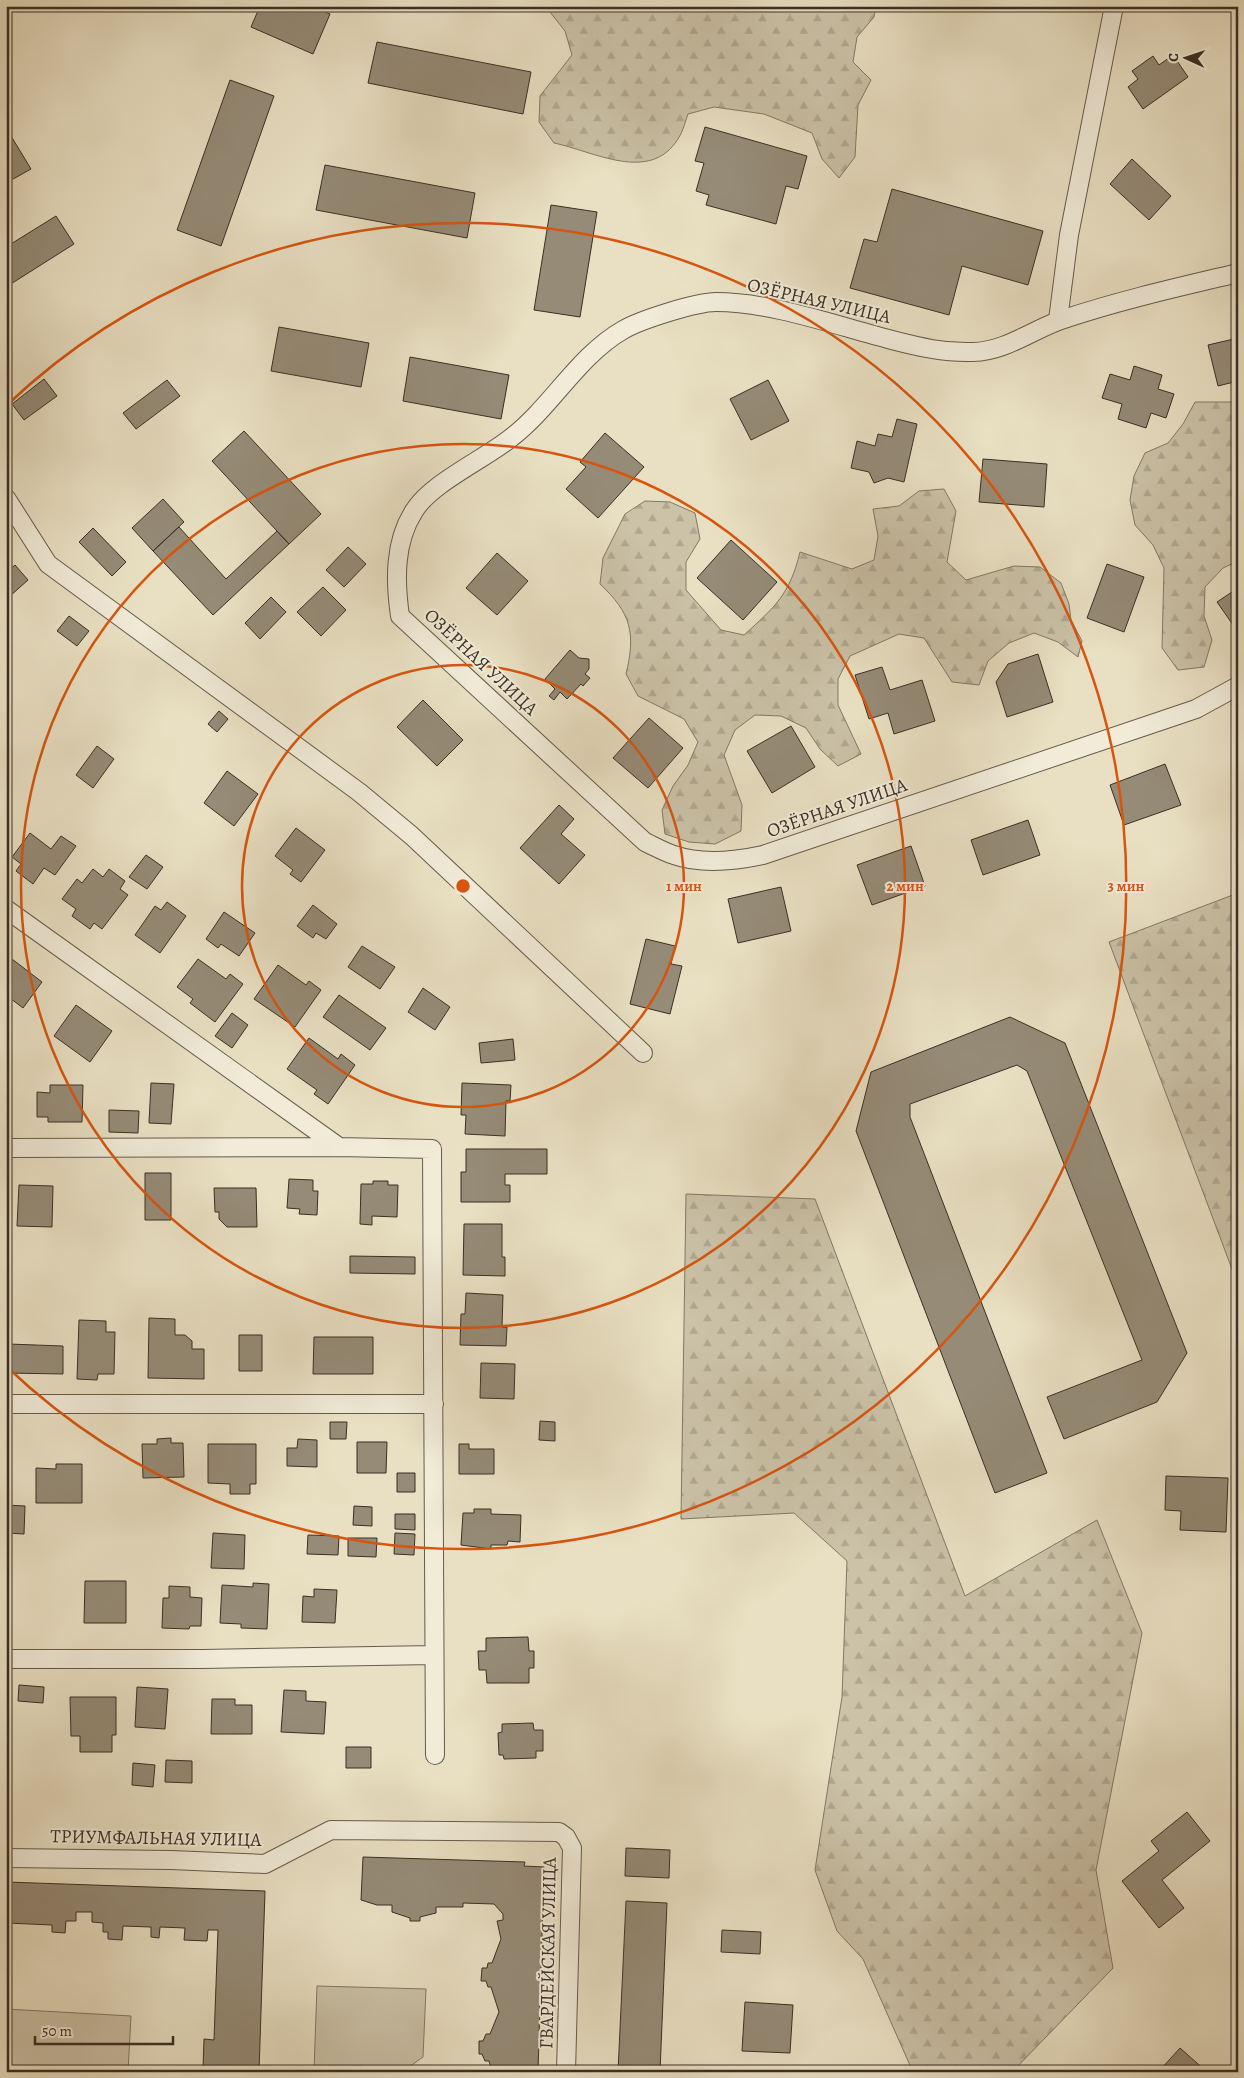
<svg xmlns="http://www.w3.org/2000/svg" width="1244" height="2078" font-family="Alegreya,serif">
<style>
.forest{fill:url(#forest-firs);stroke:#837866}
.park{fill:#cbc2a8;stroke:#837866}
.building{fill:#958b77;stroke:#3b2f25}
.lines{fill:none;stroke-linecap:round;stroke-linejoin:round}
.minor-casing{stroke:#665b4c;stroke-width:20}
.minor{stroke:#f1ebd8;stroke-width:18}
.ring{fill:none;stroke:#d7550e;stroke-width:2.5}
.labels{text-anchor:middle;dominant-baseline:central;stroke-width:4;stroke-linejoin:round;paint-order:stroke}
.street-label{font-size:19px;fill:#3b2f25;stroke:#f1ebd8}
.centre{fill:#d7550e;stroke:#f1ebd8;stroke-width:2.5}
.ring-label{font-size:15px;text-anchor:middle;font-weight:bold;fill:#d7550e;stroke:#f1ebd8;stroke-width:4;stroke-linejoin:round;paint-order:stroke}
</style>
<defs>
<pattern id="forest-firs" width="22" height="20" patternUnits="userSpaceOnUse" patternTransform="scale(1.25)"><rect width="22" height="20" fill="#cbc2a8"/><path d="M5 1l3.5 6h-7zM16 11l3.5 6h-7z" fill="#afa790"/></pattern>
</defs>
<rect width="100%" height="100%" fill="#e9e0c3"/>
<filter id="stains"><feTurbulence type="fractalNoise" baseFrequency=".004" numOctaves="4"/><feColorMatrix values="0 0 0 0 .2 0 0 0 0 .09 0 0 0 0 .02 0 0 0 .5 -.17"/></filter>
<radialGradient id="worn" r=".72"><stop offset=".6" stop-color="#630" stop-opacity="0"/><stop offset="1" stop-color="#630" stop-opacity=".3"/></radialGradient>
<path class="forest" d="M553,6H876L874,17L857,37L853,62L871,80L858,105L855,157L839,178L822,159L812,133L764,114L714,107L688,114C685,122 683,132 678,139C650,184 593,151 554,143L539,122L540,96L572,55L565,31L550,12Z
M1195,402H1238V561L1223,568L1205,587L1204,616L1212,640L1204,667L1178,670L1162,648L1164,568L1153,545L1135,525L1130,500L1134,476L1145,453L1168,443L1183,424Z
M944,489L956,511L947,562L966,580L1014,566L1040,567L1061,583L1069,604L1071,620L1082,641L1078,657L1058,642L1034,633L1009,643L988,661L979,685L952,682L924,638L899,634L850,656L838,679V705L861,754L838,766L820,749L806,728L781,716L755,715L735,730L724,755L742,805L741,831L715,844L689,842L665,834L662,810L673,786L688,765L698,742L684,719L638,696L626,674C636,633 631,613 600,584L603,558L625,514L645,501L670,502L695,513L700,539L686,562V590L721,630L744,635C775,607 790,594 800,552L852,569L874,560L878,536L873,509L899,506L919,491Z
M1238,893V1285L1109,942Z
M686,1194L815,1199L965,1596L1097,1520L1142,1633L1096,1870L1113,1968L1012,2072H913L863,1959L837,1931L815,1870L842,1697L847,1561L794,1513L681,1519Z"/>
<path class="park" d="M317,1986L426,1989L423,2057L402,2072H372L362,2066H354L344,2072L314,2071Z
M6,2009L131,2016L128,2072H6Z"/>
<path class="building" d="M260,6H311L330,14L313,54L251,27Z
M377,42L531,72L523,114L368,83Z
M1173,55L1188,77L1143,109L1128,87L1138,79L1132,71L1153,56L1159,65Z
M230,80L274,96L221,246L177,230Z
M705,127L807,156L798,189L786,186L776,224L706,205L709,195L696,191L704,163L695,161Z
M11,136L31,169L6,183V139Z
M1132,159L1171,196L1149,220L1110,184Z
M325,165L475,193L467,238L316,210Z
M892,189L1043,231L1028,285L962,266L949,315L850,288L864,239L877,242Z
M551,205L597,212L580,317L534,310Z
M56,216L74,244L6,287V247Z
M279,327L369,343L361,387L271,371Z
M1238,338V381L1218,386L1208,345Z
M410,357L509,375L501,419L403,401Z
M1134,366L1162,375L1158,389L1174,394L1166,418L1151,413L1146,428L1118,419L1122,404L1102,398L1110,374L1130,380Z
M44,379L57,396L24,420L12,404Z
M167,380L180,396L136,429L123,413Z
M768,380L789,421L751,440L730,399Z
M897,419L917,424L904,482L888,478L874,483L869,472L851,468L857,441L875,446L878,434L892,437Z
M244,431L321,514L289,544L212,461Z
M605,433L644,467L598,518L566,489L586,467L580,462Z
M983,459L1047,464L1044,507L979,502Z
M163,499L184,522L153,551L132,528Z
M179,527L226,579L277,531L289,544L213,615L153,551Z
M93,528L126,562L112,576L79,542Z
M731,540L777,582L743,620L697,578Z
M348,547L366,564L344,587L326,570Z
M497,553L528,581L497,615L466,588Z
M1107,564L1144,577L1124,632L1087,618Z
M15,565L28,580L10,596L6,591V573Z
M323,587L346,610L321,636L297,612Z
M1238,588V632L1217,602Z
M271,597L286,612L260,639L245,623Z
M69,616L89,631L77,646L57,631Z
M570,650L579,658L589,659V669L585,674L590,678L583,686L581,684L567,699L560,692L554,700L549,696L555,689L545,679Z
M1038,654L1053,702L1007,717L996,682L1008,664Z
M882,667L890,690L922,680L935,721L894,734L888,713L869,719L855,675Z
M423,700L463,740L437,766L397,727Z
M219,711L228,719L217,732L208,724Z
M649,718L683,748L648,788L613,758Z
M791,726L815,767L772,793L747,751Z
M97,746L114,759L93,788L76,775Z
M1165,764L1181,805L1124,825L1110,785Z
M227,771L258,794L234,826L204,803Z
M559,805L574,819L561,834L585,855L559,884L520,848Z
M1028,820L1040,855L983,875L971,840Z
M296,828L325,850L301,882L290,874L293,870L275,856Z
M30,833L51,849L61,836L76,846L55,875L44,868L33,884L16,871L21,864L12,857Z
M911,846L925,886L872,905L857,865Z
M146,855L163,867L147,889L129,877Z
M93,869L103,877L109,869L125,881L120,889L128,895L102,929L94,923L90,929L72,916L76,909L62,899L77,879L82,883Z
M781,887L791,931L738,943L728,899Z
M167,902L186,916L160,953L135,935L155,906L161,910Z
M313,905L337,924L326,939L316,933L313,938L297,926Z
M224,912L255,933L239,956L221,944L218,948L206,939Z
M646,939L675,946L671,964L682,966L670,1014L630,1004Z
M362,946L395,967L380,989L348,967Z
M12,959L42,982L23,1008L6,995V966Z
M198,959L226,979L230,974L243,984L215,1022L190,1003L193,999L177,987Z
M278,965L306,985L309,981L321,990L295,1027L254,999Z
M423,988L450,1007L435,1030L408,1012Z
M339,995L386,1028L370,1050L323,1017Z
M76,1005L112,1031L90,1062L54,1036Z
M232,1013L248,1025L232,1048L215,1036Z
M1010,1017L1065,1043L1187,1353L1157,1402L1064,1439L1047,1397L1142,1360L1027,1071L1017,1065L910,1104V1117L1047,1473L995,1493L856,1131L871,1072Z
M309,1038L338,1059L341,1054L355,1065L328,1104L314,1094L317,1090L287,1069Z
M513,1039L515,1060L481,1063L479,1043Z
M151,1083L174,1084L171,1124L149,1123Z
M462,1083L511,1085L510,1101H506L505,1136L465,1134L466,1115H461Z
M50,1085H83L82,1122H48V1117H37V1092L50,1093Z
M109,1110L139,1111L138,1133L109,1132Z
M466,1149H547V1174H505V1185H510V1202H461V1172H466Z
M145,1173H171V1220H145Z
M289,1179L313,1180V1191H318L317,1215L299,1214L300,1209L287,1208Z
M373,1181H388V1185H398L397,1217L372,1216V1225L360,1224L361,1184H373Z
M19,1185L53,1186L52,1227L17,1226Z
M214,1188H256L257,1227H227L219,1219V1212H215Z
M464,1224H502V1257H505V1276L463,1275Z
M350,1256L415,1257V1274L350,1273Z
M466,1293L503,1295L502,1327H507L506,1346L460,1345L461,1314H465Z
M149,1318L175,1319V1335H185L192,1341V1349H204V1379L148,1378Z
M79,1320L106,1321V1332H115L114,1374H98L97,1380L77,1379Z
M239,1335H262V1371H239Z
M314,1337H373V1374H313Z
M8,1344L63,1346V1374L7,1373Z
M481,1363L515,1364L514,1399L480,1398Z
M540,1421L555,1422V1441L539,1440Z
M330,1422H347L346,1439H330Z
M171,1438V1443H183L184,1477L143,1478L142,1444H157V1439Z
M298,1439L317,1440V1467L287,1466V1448H297Z
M357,1442H387L386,1473H357Z
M208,1444H256V1484H250V1494H230V1484L208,1483Z
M459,1444H469V1449H494V1474H459Z
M56,1464H82V1503H36V1468L56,1469Z
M397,1473H415V1492H397Z
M1166,1476L1228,1478L1226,1532L1180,1530L1181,1511L1165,1510Z
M6,1505L25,1506L24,1534L6,1533Z
M354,1506L372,1507V1526L353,1525Z
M474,1509H491V1514L521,1515L520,1542L508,1541L507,1545H491V1549L461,1545L463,1513H474Z
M395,1514H415V1530L395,1529Z
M213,1533L245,1535L244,1569L211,1568Z
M395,1533L415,1534L414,1555L394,1554Z
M308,1535L339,1536L338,1555L307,1554Z
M348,1538H377L376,1557L348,1556Z
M85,1581H126V1623H84Z
M253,1583L269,1584L267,1629L241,1628V1624L220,1623L222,1585L253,1587Z
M169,1586L190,1587V1597L202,1598L201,1626H190L189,1629L162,1628L163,1598H169Z
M314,1589L337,1590L335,1623L302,1622L303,1596L314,1597Z
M528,1637L529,1651H534V1668H529V1683H487L486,1670H479L478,1651H486V1638Z
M19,1685L44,1687L43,1703L18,1701Z
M137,1687L168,1689L165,1729L135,1727Z
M284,1690L306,1691V1701L326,1702L324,1734L281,1732Z
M70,1697H116V1735H112V1752H80V1736H71Z
M212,1699H235V1705H252V1734H211Z
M533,1723L534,1730H543V1751H536V1758L504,1759L503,1755H499L498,1733L502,1732V1724Z
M346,1747H371V1768H346Z
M166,1760L192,1761V1783L165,1782Z
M133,1763L155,1765L153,1787L132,1785Z
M1187,1812L1210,1841L1162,1880L1184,1908L1159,1928L1122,1881L1159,1851L1151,1841Z
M626,1848L670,1850L669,1878L625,1876Z
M363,1857L525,1862L524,1866L544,1867L538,2072H492L489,2061H485L482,2054H479V2041H483L486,2034H490L499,2012L491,1987H488L486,1981H481L482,1968H487L488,1963H492L501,1939L497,1921L503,1920V1914L494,1904L463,1903V1907H436V1913L420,1917V1921H410V1918L392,1912V1905H377L361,1900Z
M6,1882L265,1891L259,2072H218V2069L203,2068L204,2039L214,2040L218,1930H208L207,1941L184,1940L185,1928L160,1927L159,1938L151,1937V1927L123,1926L122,1940L108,1939V1932H103V1923L92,1922V1912H76V1921H66L65,1933L52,1932V1925L6,1923Z
M626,1901L667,1903L660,2072H618Z
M722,1930L761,1932L760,1954L721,1952Z
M745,2002L793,2005L790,2053L742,2051Z
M1180,2048L1207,2072H1164L1161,2069Z"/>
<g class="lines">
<g class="minor-casing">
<path id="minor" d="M1238,273C1179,287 1121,300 1064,319C1033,329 1007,351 973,352C944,353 919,347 892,340C837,326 772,302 716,302C696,302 640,320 623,330C578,356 552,406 512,437C485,459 431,483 414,511C394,542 395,581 400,616L645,842C654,846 664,852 674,855C702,865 735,861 763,855L1196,709L1238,686
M1058,320L1069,235L1114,6
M6,498L48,564L359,792L412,836L643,1053
M6,909L339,1147
M6,1148L339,1147L432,1149L435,1755
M6,1404H434
M6,1659H202L434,1655
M6,1858L171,1860L265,1864L331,1830L559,1832L566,1837L572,1848L566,2072"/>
</g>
<use href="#minor" class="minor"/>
</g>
<g class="ring">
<circle cx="463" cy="886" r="221"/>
<circle cx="463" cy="886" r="442"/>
<path d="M7 405A663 663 0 1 1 7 1367"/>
</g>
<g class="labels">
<g class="street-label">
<text transform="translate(819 301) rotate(13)">ОЗЁРНАЯ УЛИЦА</text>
<text transform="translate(481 662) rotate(43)">ОЗЁРНАЯ УЛИЦА</text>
<text transform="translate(837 808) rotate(-19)">ОЗЁРНАЯ УЛИЦА</text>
<text transform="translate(156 1838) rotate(1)">ТРИУМФАЛЬНАЯ УЛИЦА</text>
<text transform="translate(548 1953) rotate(-89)">ГВАРДЕЙСКАЯ УЛИЦА</text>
</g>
</g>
<circle cx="463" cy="886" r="8" class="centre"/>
<g class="ring-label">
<text x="684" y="891">1 мин</text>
<text x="905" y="891">2 мин</text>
<text x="1126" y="891">3 мин</text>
</g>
<rect width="1244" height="2078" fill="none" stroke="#e9e0c3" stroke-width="25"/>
<rect x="8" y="8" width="1229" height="2063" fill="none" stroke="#3b2f25" stroke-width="2.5"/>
<rect x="12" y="12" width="1219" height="2053" fill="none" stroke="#3b2f25"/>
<g transform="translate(1186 58) rotate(273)" stroke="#f1ebd8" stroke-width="4" paint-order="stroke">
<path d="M0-4L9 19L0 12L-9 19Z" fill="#3b2f25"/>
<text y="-8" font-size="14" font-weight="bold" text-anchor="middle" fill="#3b2f25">С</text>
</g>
<path d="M35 2036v8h138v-8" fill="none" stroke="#3b2f25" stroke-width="2.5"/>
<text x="42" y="2036" font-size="15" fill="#3b2f25" stroke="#f1ebd8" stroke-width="4" paint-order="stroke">50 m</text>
<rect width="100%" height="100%" filter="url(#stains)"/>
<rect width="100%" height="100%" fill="url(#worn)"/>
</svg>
